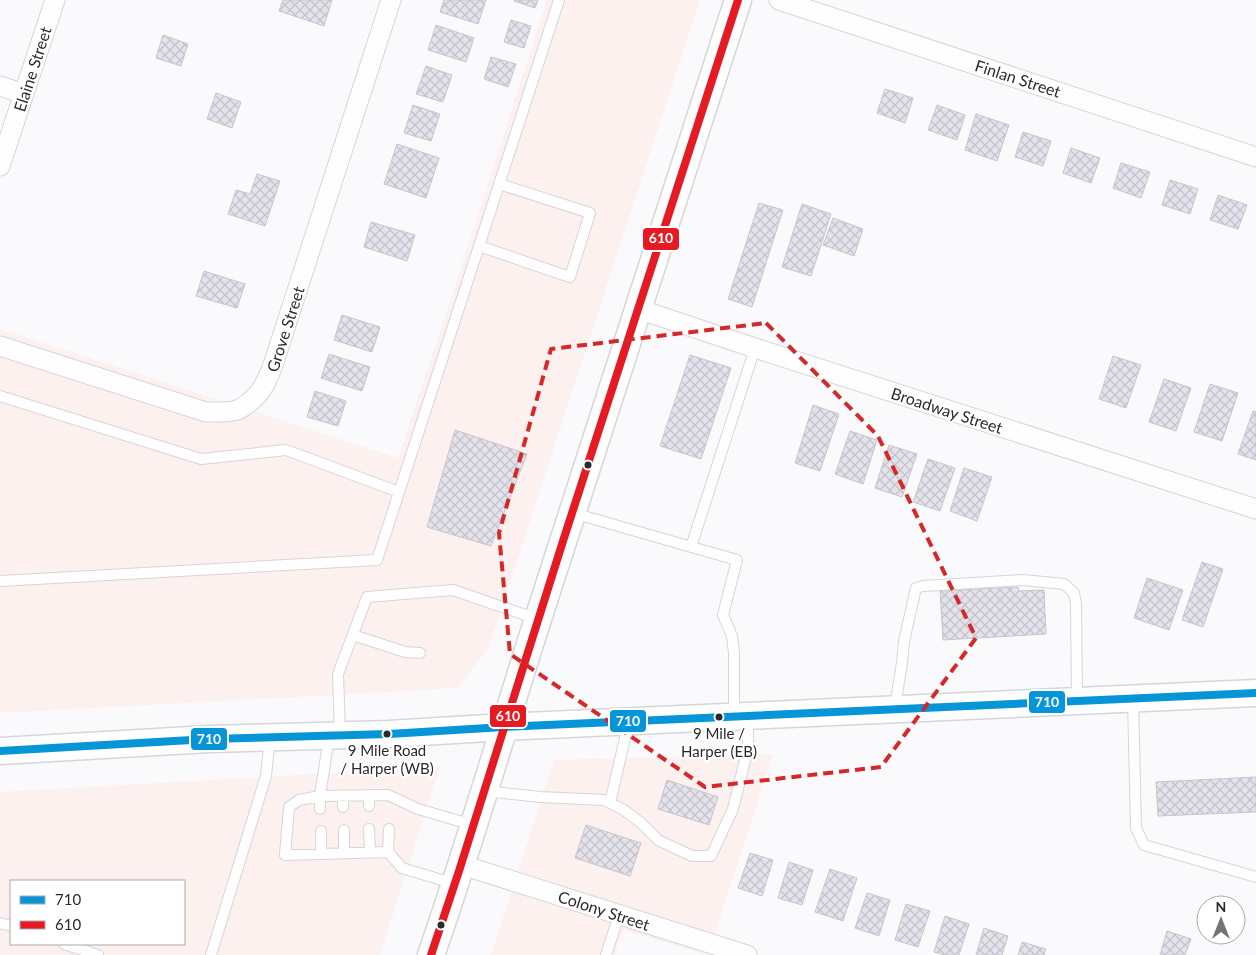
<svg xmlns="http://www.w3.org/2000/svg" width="1256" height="955" font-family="Lato,sans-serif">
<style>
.commercial{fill:#fcf1ee;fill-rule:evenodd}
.building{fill:url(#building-cross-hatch);stroke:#c7c6ca}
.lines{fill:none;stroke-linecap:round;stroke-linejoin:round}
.service-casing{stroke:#d6d5d9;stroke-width:12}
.minor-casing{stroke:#d6d5d9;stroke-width:21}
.secondary-casing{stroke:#d6d5d9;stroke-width:29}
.service{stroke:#fefeff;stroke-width:10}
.minor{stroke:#fefeff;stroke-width:19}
.secondary{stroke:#fefeff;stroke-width:26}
.bus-1-casing{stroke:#fff;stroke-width:11}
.bus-2-casing{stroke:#fff;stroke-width:11}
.bus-1{stroke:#0696d7;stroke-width:8}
.bus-2{stroke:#e51a23;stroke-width:8}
.marked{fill:none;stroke:#d62828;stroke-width:4;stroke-dasharray:10 6;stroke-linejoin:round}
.bus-dot{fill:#2a292e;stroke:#fff;stroke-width:2}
.labels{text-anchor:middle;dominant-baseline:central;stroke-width:4.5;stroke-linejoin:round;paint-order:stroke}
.bus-label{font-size:15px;fill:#2a292e;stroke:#fff}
.street-label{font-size:16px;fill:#2a292e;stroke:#fff}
.line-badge{stroke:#fff;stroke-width:2}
.badge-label{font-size:14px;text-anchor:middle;font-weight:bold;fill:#fff}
</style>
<defs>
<pattern id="building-cross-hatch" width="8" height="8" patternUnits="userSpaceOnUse" patternTransform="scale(1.25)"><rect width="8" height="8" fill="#e4e3ec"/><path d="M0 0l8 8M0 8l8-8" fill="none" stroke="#c4c3cb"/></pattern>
</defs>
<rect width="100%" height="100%" fill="#faf9fc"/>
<path class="commercial" d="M547,0H700L489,647L458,688L0,713V329L398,458L461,268Z
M773,754L708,955L623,930L615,955H491L554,760Z
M440,767L380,955H0V792ZM11,881H184V944H11Z"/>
<path class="building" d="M283,0H332L324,26L279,11Z
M444,0H486L478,24L440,12Z
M514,0H538L535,8L514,1Z
M511,20L531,26L524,48L504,42Z
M436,25L474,38L466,62L428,50Z
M163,35L188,44L181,66L156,58Z
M491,57L516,64L508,87L484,79Z
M426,66L452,75L443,102L416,94Z
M885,89L913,98L905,123L877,113Z
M216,93L241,102L232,128L207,119Z
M413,105L440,114L431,141L404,133Z
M937,105L965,115L957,140L928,130Z
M976,114L1009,125L997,161L965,150Z
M1023,132L1051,141L1043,166L1015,157Z
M397,144L439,158L426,198L384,184Z
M1071,148L1100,158L1091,183L1063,173Z
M1121,163L1150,172L1141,198L1113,188Z
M257,174L280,181L265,226L228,214L236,190L250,194Z
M1170,180L1198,189L1190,214L1162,205Z
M1218,195L1247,205L1238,229L1210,220Z
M759,203L783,210L752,307L728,299Z
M802,204L831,214L811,276L782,267Z
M833,218L863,229L854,256L823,245Z
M371,222L415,235L407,261L364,247Z
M204,271L245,284L237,308L196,296Z
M342,315L380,327L372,352L334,340Z
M329,354L370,367L362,391L321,378Z
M690,355L731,368L701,459L660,446Z
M1113,356L1141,365L1126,408L1099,399Z
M1164,379L1191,388L1176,431L1149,422Z
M1210,384L1238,393L1222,441L1194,432Z
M315,391L346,401L338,426L307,417Z
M813,405L839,414L820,471L795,463Z
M1253,411L1256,412V460L1238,454Z
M455,430L527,454L491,546L427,527Z
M850,431L877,440L863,484L835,474Z
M889,445L917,454L902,497L875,488Z
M928,459L955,468L940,511L913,502Z
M964,468L992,477L977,521L950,511Z
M1202,562L1223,569L1203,627L1182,620Z
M1147,578L1183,590L1169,630L1134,618Z
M1018,587L1019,591L1044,590L1046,634L943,640L940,591Z
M1256,777V812L1158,816L1156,782Z
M667,780L718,797L709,825L658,809Z
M586,825L641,843L630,876L575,858Z
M750,853L773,860L762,896L738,888Z
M789,862L813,870L802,905L778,898Z
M830,869L857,878L843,921L815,912Z
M867,893L890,900L879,936L855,928Z
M906,904L930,911L918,947L895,940Z
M945,916L969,924L959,955H945L934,952Z
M984,928L1008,936L1002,955H976Z
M1167,931L1191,939L1185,955H1160Z
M1022,942L1046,949L1044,955H1018Z"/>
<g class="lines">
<g class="service-casing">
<path id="service" d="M479,246L570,277L590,213L499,184
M0,396L201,459L286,450L399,492
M573,513L737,560L723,615L732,636L734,653V715
M691,547L755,348
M0,581L377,560L559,0
M353,635L405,652L420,653
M1133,699L1136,828L1144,845L1256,877
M895,707L902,663L904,641L916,588L923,586L1023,580L1064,584L1074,593L1076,604L1077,700
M340,734L338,674L367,597L453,590L537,619
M329,737L320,796L299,800L289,807L285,855L388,852L402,868L455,884
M485,791L540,797L604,800L624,810L641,823L658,840L692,856H711L733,809L748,748V716
M369,795V806
M343,796V807
M610,803L629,721
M320,809V796L388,795L418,809L473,825
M369,829L370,852
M344,830V853
M321,831V854
M388,852L389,829
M0,923L11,926
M64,944L98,955
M211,955L266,776L270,737
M606,955L619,915"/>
</g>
<g class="minor-casing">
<path id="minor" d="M779,0L1256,157
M0,86L24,94
M0,166L55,0
M638,309L755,348L1256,509
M0,346L206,412C216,412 227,413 237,410C241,409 244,406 247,404C262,394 268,379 274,362L391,0
M462,865L747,955"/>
</g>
<g class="secondary-casing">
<path id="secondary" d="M0,751L209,739L389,734L504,727L1256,693
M431,955C470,844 502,731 538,619C604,412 671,206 738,0"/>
</g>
<use href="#service" class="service"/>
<use href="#minor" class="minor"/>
<use href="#secondary" class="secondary"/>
<g class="bus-1-casing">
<path id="bus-1" d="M0,751L209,739L389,734L504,727L1256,693"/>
</g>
<g class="bus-2-casing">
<path id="bus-2" d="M431,955L459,871L563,541L738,0"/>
</g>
<use href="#bus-1" class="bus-1"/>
<use href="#bus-2" class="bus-2"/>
</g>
<path class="marked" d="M766,323L878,436L976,638L881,767L705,787L510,654L499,533L551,349Z"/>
<g class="bus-dot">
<circle cx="588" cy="465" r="4.5"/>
<circle cx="719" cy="717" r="4.5"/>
<circle cx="387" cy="734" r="4.5"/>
<circle cx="441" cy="925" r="4.5"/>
</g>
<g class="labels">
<g class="bus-label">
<text x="719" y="733">9 Mile /<tspan x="719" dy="18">Harper (EB)</tspan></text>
<text x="387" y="750">9 Mile Road<tspan x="387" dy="18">/ Harper (WB)</tspan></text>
</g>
<g class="street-label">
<text transform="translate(32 69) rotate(-72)">Elaine Street</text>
<text transform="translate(1018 78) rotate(18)">Finlan Street</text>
<text transform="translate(285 329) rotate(-72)">Grove Street</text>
<text transform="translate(947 410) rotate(18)">Broadway Street</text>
<text transform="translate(604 910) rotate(18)">Colony Street</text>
</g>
</g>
<g class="line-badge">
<rect x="642" y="227" width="38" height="24" rx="5" fill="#e51a23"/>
<rect x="1028" y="690" width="38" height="24" rx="5" fill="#0696d7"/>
<rect x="489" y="704" width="38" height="24" rx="5" fill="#e51a23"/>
<rect x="609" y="709" width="38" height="24" rx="5" fill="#0696d7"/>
<rect x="190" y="727" width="38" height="24" rx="5" fill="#0696d7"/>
</g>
<g class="badge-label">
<text x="661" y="243">610</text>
<text x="1047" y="707">710</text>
<text x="508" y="721">610</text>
<text x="628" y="726">710</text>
<text x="209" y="744">710</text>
</g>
<rect x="10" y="880" width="175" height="65" fill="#ffffff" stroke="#aaa9ab"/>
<rect x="20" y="896" width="25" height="8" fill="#0696d7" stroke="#aaa9ab"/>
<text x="55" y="905" font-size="15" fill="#2a292e">710</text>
<rect x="20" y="921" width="25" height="8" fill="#e51a23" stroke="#aaa9ab"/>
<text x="55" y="930" font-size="15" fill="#2a292e">610</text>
<g transform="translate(1221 920)"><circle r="24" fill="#ffffff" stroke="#aaa9ab"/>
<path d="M0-4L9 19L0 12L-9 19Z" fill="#737276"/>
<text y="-8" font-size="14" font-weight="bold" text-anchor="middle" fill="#2a292e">N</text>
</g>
</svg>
